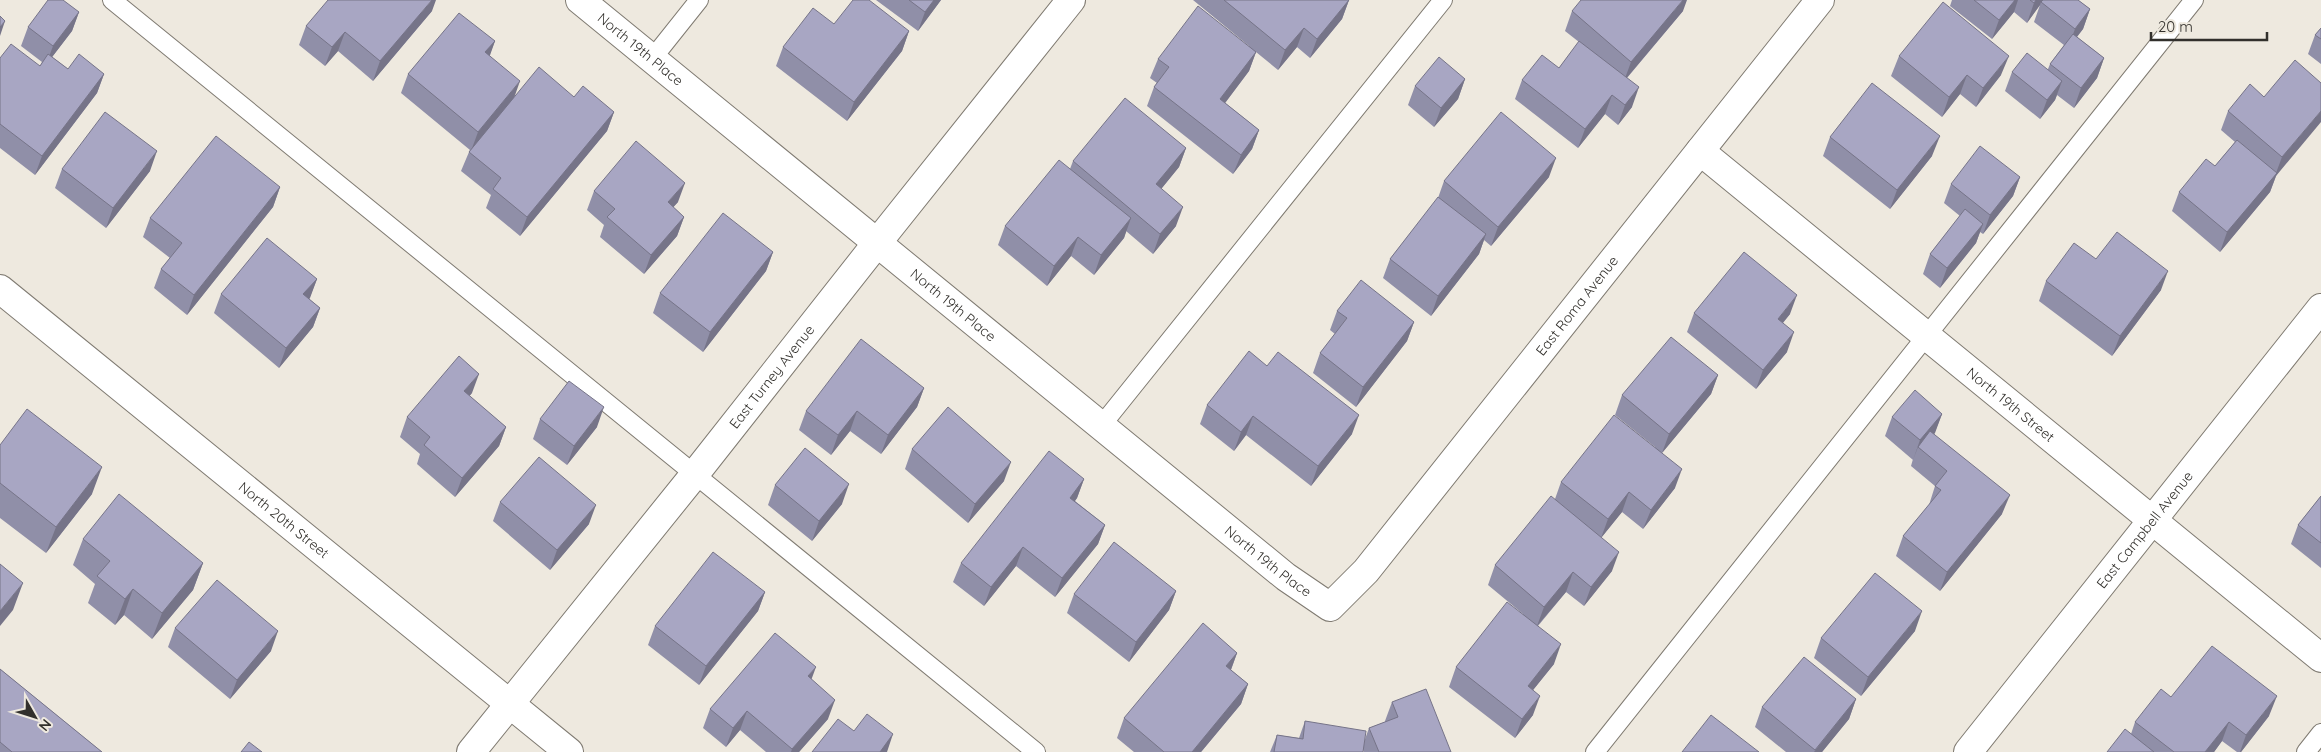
<svg xmlns="http://www.w3.org/2000/svg" width="2321" height="752" font-family="Quicksand,sans-serif">
<style>
.lines{fill:none;stroke-linecap:round;stroke-linejoin:round}
.lane-casing{stroke:#7f7a71;stroke-width:20}
.street-casing{stroke:#7f7a71;stroke-width:30}
.secondary-casing{stroke:#7f7a71;stroke-width:30}
.lane{stroke:#fff;stroke-width:18}
.street{stroke:#fff;stroke-width:28}
.secondary{stroke:#fff;stroke-width:28}
.wall{fill:#908fa8}
.shaded-wall{fill:#767488}
.building{fill:#a8a6c3;stroke:#767488}
.labels{text-anchor:middle;dominant-baseline:central;stroke-width:4.5;stroke-linejoin:round;paint-order:stroke}
.street-label{font-size:14px;fill:#32302c;stroke:#eee9df}
</style>
<rect width="100%" height="100%" fill="#eee9df"/>
<g class="lines">
<g class="lane-casing">
<path id="lane" d="M112,0L1036,752
M652,59L699,0
M1101,426L1443,0
M1595,752L2194,0
M2306,752L2321,733"/>
</g>
<g class="street-casing">
<g id="street">
<path id="s1" d="M580,0L1286,577L1330,607L1366,571L1820,0"/>
<path id="s2" d="M1700,151L2321,658"/>
<path id="s3" d="M471,752L695,474L877,243L1071,0"/>
</g>
</g>
<g class="secondary-casing">
<g id="secondary">
<path id="s4" d="M0,289L569,752"/>
<path id="s5" d="M1968,752L2321,308"/>
</g>
</g>
<use href="#lane" class="lane"/>
<use href="#street" class="street"/>
<use href="#secondary" class="secondary"/>
</g>
<path class="wall" d="M876,0H941L918,31Z
M1193,0H1349L1342,19L1310,58L1297,47L1278,70L1256,52L1249,71L1225,103L1259,130L1252,149L1233,174L1147,106L1154,87L1157,83L1150,78L1158,59L1249,46Z
M1952,0H2078L2090,9L2083,29L2077,37L2104,58L2097,78L2074,108L2057,95L2055,100L2040,119L2005,91L2012,72L2048,69L2050,64L2064,45L2034,22L2040,5L2027,23L2014,12L1992,39L1950,6Z
M432,11L373,81L338,51L325,66L299,45L306,26Z
M1572,11H1683L1627,78L1632,107L1618,125L1605,114L1578,148L1515,99L1522,80L1559,68L1579,42L1565,31Z
M79,12L72,31L52,57L68,69L104,74L97,93L35,175L0,148V58L40,66L42,62L21,46L28,27Z
M834,24L909,31L902,51L847,121L776,66L783,47Z
M2321,28V64L2308,54L2315,35Z
M495,41L489,56L514,97H574L614,112L607,131L520,236L486,208L491,195L461,171L469,152L470,150L401,93L408,74Z
M1899,56L2001,75L1976,107L1960,94L1942,117L1891,76Z
M1465,79L1458,99L1434,127L1408,105L1415,86Z
M2321,83L2276,176L2270,192L2220,252L2172,211L2179,192L2215,166L2235,142L2221,130L2228,111L2264,97Z
M1830,137L1932,156L1890,209L1823,156Z
M1186,148L1179,167L1161,189L1176,226L1153,254L1126,231L1124,238L1094,275L1071,256L1047,286L998,245L1005,226L1070,169L1073,161Z
M62,169L150,171L106,228L55,188Z
M1549,177L1491,246L1484,240L1479,254L1431,316L1383,278L1390,259L1438,198L1444,181Z
M2020,177L2013,196L1983,234L1980,232L1976,243L1940,288L1923,274L1930,254L1960,216L1944,203L1951,184Z
M280,187L273,207L187,315L154,288L161,269L170,258L143,237L150,218Z
M594,191L678,202L673,207L684,217L677,236L644,274L600,237L604,225L587,210Z
M773,252L766,271L703,352L653,313L660,293Z
M2096,259L2161,290L2112,356L2039,301L2046,281Z
M317,279L309,299L320,308L313,327L279,368L214,313L221,294Z
M1337,311L1414,322L1407,341L1356,407L1313,373L1320,353L1335,334L1330,330Z
M1694,313L1790,314L1783,323L1787,352L1756,389L1687,332Z
M1267,366L1352,434L1311,486L1246,435L1234,451L1200,424L1207,405Z
M1718,375L1711,394L1662,453L1675,488L1643,529L1622,512L1601,538L1612,571L1584,606L1566,592L1538,626L1554,664L1533,690V715L1515,738L1449,687L1456,667L1523,614L1488,585L1495,565L1555,499L1561,482L1655,447L1615,415L1622,395Z
M924,388L917,407L881,454L850,431L831,455L799,430L806,411Z
M472,393L469,396L506,427L499,446L455,497L417,464L420,454L400,437L407,417Z
M1942,414L1934,434L2002,514L1940,591L1896,556L1903,536L1929,505L1935,486L1911,466L1913,459V460L1885,436L1892,417Z
M540,419L597,427L567,465L533,439Z
M0,445L92,494L46,553L0,518Z
M912,449L1004,481L968,523L905,469Z
M1084,479L1077,498L1075,501L1105,525L1098,544L1055,597L1016,566L984,606L953,582L961,563Z
M775,485L842,504L812,541L768,505Z
M2321,496V568L2291,544L2298,525Z
M500,502L589,524L550,570L493,521Z
M83,539L203,563L193,590L152,639L124,615L115,625L88,603L95,584L73,565Z
M1176,591L1169,610L1129,662L1067,613L1074,594Z
M765,592L758,611L699,685L648,645L655,626Z
M175,628L271,651L230,699L168,647Z
M1915,631L1861,696L1814,658L1821,638Z
M1237,653L1231,670L1248,684L1241,704L1201,752H1134L1117,738L1124,718Z
M0,669L102,752H0Z
M811,679L828,719L799,752H766L740,730L726,747L703,728L710,709Z
M2171,697L2269,716L2241,752H2237L2222,741L2214,752H2107L2131,734L2135,722Z
M1856,699L1849,719L1822,752H1786L1755,727L1762,707Z
M1392,702L1451,752H1364L1363,749V752H1270L1277,735L1299,738L1305,721L1364,742L1369,728L1385,722V721Z"/>
<path class="shaded-wall" d="M432,0H436L432,11L373,81L380,61Z
M934,0H941L918,31L925,12Z
M1349,0L1342,19L1310,58L1317,39Z
M1683,0H1687L1683,11L1624,81L1631,62Z
M2015,0H2018L2014,12L1992,39L1999,20Z
M2036,0H2044L2041,2L2040,5L2027,23L2034,3Z
M2090,9L2083,29L2068,48L2075,29Z
M79,12L72,31L46,65L53,46Z
M5,21L0,36V27Z
M1304,28L1297,47L1278,70L1285,50Z
M909,31L902,51L847,121L854,102Z
M345,32L338,51L325,66L332,47Z
M495,41L488,61L485,52Z
M1256,52L1249,71L1213,119L1220,99Z
M2009,56L2001,75L1976,107L1983,88Z
M2104,58L2097,78L2074,108L2081,88Z
M104,74L97,93L35,175L42,156Z
M1967,75L1960,94L1942,117L1949,97Z
M1465,79L1458,99L1434,127L1441,108Z
M520,81L513,101L471,151L478,132Z
M2062,81L2055,100L2040,119L2047,100Z
M1639,87L1632,107L1618,125L1625,105Z
M1612,95L1605,114L1578,148L1585,129Z
M2321,111V122L2276,176L2270,192L2220,252L2227,232L2276,173L2282,157Z
M614,112L607,131L520,236L527,217Z
M1259,130L1252,149L1233,174L1241,155Z
M1940,136L1932,156L1890,209L1897,190Z
M1186,148L1179,167L1149,204L1156,184Z
M157,151L150,171L106,228L113,208Z
M1556,158L1549,177L1491,246L1498,227Z
M2020,177L2013,196L1983,234L1990,215Z
M685,183L678,202L660,222L668,202Z
M280,187L273,207L187,315L194,295Z
M1183,207L1176,226L1153,254L1160,234Z
M684,217L677,236L644,274L651,255Z
M1131,218L1124,238L1094,275L1101,255Z
M1983,224L1976,243L1940,288L1947,268Z
M1486,234L1479,254L1431,316L1438,296Z
M1078,237L1071,256L1047,286L1054,266Z
M773,252L766,271L703,352L710,332Z
M2168,271L2161,290L2112,356L2120,336Z
M317,279L310,298L296,314L303,294Z
M1797,295L1790,314L1770,338L1778,319Z
M320,308L313,327L279,368L286,348Z
M1414,322L1407,341L1356,407L1363,387Z
M1794,332L1787,352L1756,389L1763,370Z
M479,374L472,393L457,411L464,391Z
M1718,375L1711,394L1662,453L1669,434Z
M924,388L917,407L881,454L888,435Z
M604,407L597,427L567,465L574,446Z
M857,411L850,431L831,455L838,435Z
M1942,414L1935,433L1921,450L1918,447L1913,460L1920,440Z
M1359,415L1352,434L1311,486L1318,466Z
M1253,416L1246,435L1234,451L1241,432Z
M506,427L499,446L455,497L462,478Z
M1011,462L1004,481L968,523L975,504Z
M102,467L92,494L46,553L56,527Z
M1682,469L1675,488L1643,529L1651,510Z
M1084,479L1077,498L1063,517L1070,498Z
M849,484L842,504L812,541L819,521Z
M1629,492L1622,512L1601,538L1608,519Z
M2010,495L2002,514L1940,591L1947,572Z
M596,505L589,524L550,570L557,550Z
M1105,525L1098,544L1055,597L1062,578Z
M1023,547L1016,566L984,606L991,587Z
M1619,552L1612,571L1584,606L1591,587Z
M203,563L193,590L152,639L162,613Z
M1573,572L1566,592L1537,626L1544,607Z
M23,583L13,610L0,626V611Z
M133,589L124,615L115,625L125,599Z
M1176,591L1169,610L1129,662L1136,642Z
M765,592L758,611L699,685L706,666Z
M1922,611L1915,631L1861,696L1868,677Z
M278,631L271,651L230,699L237,680Z
M1561,644L1554,664L1521,705L1528,686Z
M1237,653L1230,672L1226,666Z
M816,667L809,686L808,676Z
M1248,684L1241,704L1201,752H1192Z
M1540,696L1533,715L1515,738L1522,719Z
M2277,696L2269,716L2241,752H2240L2246,735Z
M1856,699L1849,719L1822,752H1814Z
M835,700L828,719L799,752H791L792,749Z
M747,711L740,730L726,747L733,728Z
M2229,722L2222,741L2214,752H2205Z
M893,734L887,752H879Z"/>
<path class="building" d="M48,0H63L79,12L53,46L28,27Z
M328,0H432L380,61L345,32L332,47L306,26Z
M853,0H869L909,31L854,102L783,47L813,8L834,24Z
M909,0H934L925,12Z
M1224,0H1349L1317,39L1304,28L1285,50Z
M1581,0H1683L1631,62L1572,11Z
M1974,0H2015L1999,20Z
M2030,0H2036L2034,3Z
M2043,0H2078L2090,9L2075,29L2041,2Z
M1943,2L2009,56L1983,88L1967,75L1949,97L1899,56Z
M1198,6L1256,52L1220,99L1259,130L1241,155L1154,87L1169,67L1158,59Z
M459,13L495,41L485,52L520,81L478,132L408,74Z
M0,16L5,21L0,27Z
M2321,28V39L2315,35Z
M2073,34L2104,58L2081,88L2050,64Z
M1579,41L1639,87L1625,105L1612,95L1585,129L1522,80L1542,55L1559,68Z
M11,44L40,66L48,54L68,69L79,54L104,74L42,156L0,124V58Z
M2027,53L2062,81L2047,100L2012,72Z
M1439,57L1465,79L1441,108L1415,86Z
M2295,60L2321,83V111L2282,157L2228,111L2250,84L2264,97Z
M539,67L574,97L583,86L614,112L527,217L493,189L501,178L469,152Z
M1872,83L1940,136L1897,190L1830,137Z
M1125,98L1186,148L1156,184L1183,207L1160,234L1073,161Z
M105,112L157,151L113,208L62,169Z
M1501,112L1556,158L1498,227L1444,181Z
M216,136L280,187L194,295L161,269L182,243L150,218Z
M2237,140L2277,173L2227,232L2179,192L2206,159L2215,166Z
M636,141L685,183L668,202L684,217L651,255L607,217L615,209L594,191Z
M1980,146L2020,177L1990,215L1951,184Z
M1059,160L1131,218L1101,255L1078,237L1054,266L1005,226Z
M1438,197L1486,234L1438,296L1390,259Z
M1965,209L1983,224L1947,268L1930,254Z
M723,213L773,252L710,332L660,293Z
M2117,232L2168,271L2120,336L2046,281L2074,243L2096,259Z
M267,238L317,279L303,294L320,308L286,348L221,294Z
M1744,252L1797,295L1778,319L1794,332L1763,370L1694,313Z
M1361,280L1414,322L1363,387L1320,353L1347,318L1337,311Z
M1671,337L1718,375L1669,434L1622,395Z
M861,339L924,388L888,435L857,411L838,435L806,411Z
M1249,351L1267,366L1278,352L1359,415L1318,466L1253,416L1241,432L1207,405Z
M459,356L479,374L464,391L506,427L462,478L424,445L430,437L407,417Z
M569,381L604,407L574,446L540,419Z
M1915,390L1942,414L1920,440L1892,417Z
M948,407L1011,462L975,504L912,449Z
M27,409L102,467L56,527L0,483V445Z
M1614,415L1682,469L1651,510L1629,492L1608,519L1561,482Z
M1930,431L2010,495L1947,572L1903,536L1941,490L1935,486L1947,471L1918,447Z
M805,448L849,484L819,521L775,485Z
M1049,451L1084,479L1070,498L1105,525L1062,578L1023,547L991,587L961,563Z
M539,457L596,505L557,550L500,502Z
M119,494L203,563L162,613L133,589L125,599L97,576L110,561L83,539Z
M1551,496L1619,552L1591,587L1573,572L1544,607L1495,565Z
M2321,496V543L2298,525Z
M1114,542L1176,591L1136,642L1074,594Z
M713,552L765,592L706,666L655,626Z
M0,564L23,583L0,611Z
M1875,573L1922,611L1868,677L1821,638Z
M217,580L278,631L237,680L175,628Z
M1507,602L1561,644L1528,686L1540,696L1522,719L1456,667Z
M1203,623L1237,653L1226,666L1248,684L1192,752H1164L1124,718Z
M775,633L816,667L808,676L835,700L792,749L747,711L733,728L710,709Z
M2212,646L2277,696L2246,735L2229,722L2205,752H2174L2135,722L2161,689L2171,697Z
M1804,657L1856,699L1815,750L1762,707Z
M0,669L102,752H12L0,742Z
M1426,689L1451,752H1379L1369,728L1398,717L1392,702Z
M867,714L893,734L880,752H812L838,719L854,731Z
M1711,715L1759,752H1682Z
M1305,721L1366,731L1363,752H1274L1277,735L1303,739Z
M2125,729L2154,752H2107Z
M249,742L262,752H241Z"/>
<g class="labels">
<g class="street-label">
<text stroke="none"><textPath href="#s1" startOffset="78">North 19th Place</textPath></text>
<text stroke="none"><textPath href="#s1" startOffset="482">North 19th Place</textPath></text>
<text stroke="none"><textPath href="#s1" startOffset="1355">East Roma Avenue</textPath></text>
<text stroke="none"><textPath href="#s3" startOffset="481">East Turney Avenue</textPath></text>
<text stroke="none"><textPath href="#s2" startOffset="401">North 19th Street</textPath></text>
<text stroke="none"><textPath href="#s4" startOffset="366">North 20th Street</textPath></text>
<text stroke="none"><textPath href="#s5" startOffset="284">East Campbell Avenue</textPath></text>
<text stroke="none"><textPath href="#s1" startOffset="888">North 19th Place</textPath></text>
</g>
</g>
<g transform="translate(35 717) rotate(129)" stroke="#eee9df" stroke-width="4" paint-order="stroke">
<path d="M0-4L9 19L0 12L-9 19Z" fill="#32302c"/>
<text y="-8" font-size="14" font-weight="bold" text-anchor="middle" fill="#32302c">N</text>
</g>
<path d="M2151 32v8h116v-8" fill="none" stroke="#32302c" stroke-width="2.5"/>
<text x="2158" y="32" font-size="15" fill="#32302c" stroke="#eee9df" stroke-width="4" paint-order="stroke">20 m</text>
</svg>
